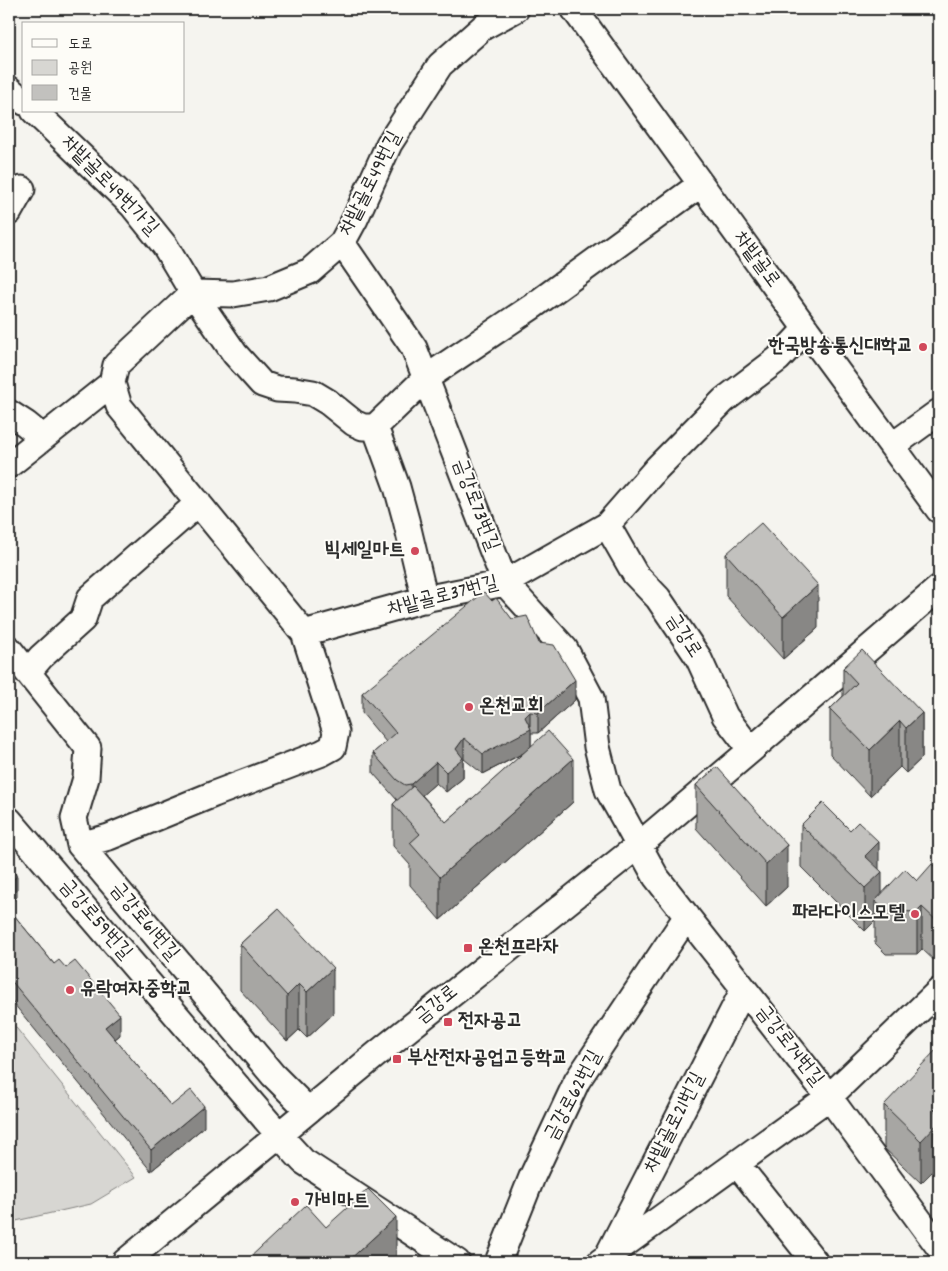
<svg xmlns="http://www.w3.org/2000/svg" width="948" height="1271" font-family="Dekko,'Poor Story',sans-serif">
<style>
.green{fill:#d7d6d2;stroke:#81807e}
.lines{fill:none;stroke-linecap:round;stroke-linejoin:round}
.minor-casing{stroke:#2b2b2b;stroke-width:29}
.minor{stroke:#fdfcf7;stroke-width:25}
.wall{fill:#a7a6a3;stroke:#2b2b2b;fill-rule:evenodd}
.shaded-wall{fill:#888785;stroke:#2b2b2b}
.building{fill:#c2c1be;stroke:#2b2b2b}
.poi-dot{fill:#d1495b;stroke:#fdfcf7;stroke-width:2}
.labels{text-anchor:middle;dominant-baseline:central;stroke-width:4;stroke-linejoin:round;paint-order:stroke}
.street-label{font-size:20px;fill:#2b2b2b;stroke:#fdfcf7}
.poi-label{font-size:20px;font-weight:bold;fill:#2b2b2b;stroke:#fdfcf7;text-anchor:start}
</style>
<rect width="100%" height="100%" fill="#f5f4ef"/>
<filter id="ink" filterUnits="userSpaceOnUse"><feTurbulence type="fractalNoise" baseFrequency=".02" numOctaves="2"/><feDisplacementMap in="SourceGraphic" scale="10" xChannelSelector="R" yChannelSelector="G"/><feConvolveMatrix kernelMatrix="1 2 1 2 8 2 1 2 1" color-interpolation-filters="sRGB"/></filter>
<g filter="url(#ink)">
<path class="green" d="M9,1019L136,1177L91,1204L16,1221L9,1217Z"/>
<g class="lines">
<g class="minor-casing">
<path id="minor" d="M574,9L806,329L939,510
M9,89L24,102
M34,111L54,130L132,205L165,246L193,293L235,354L262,384L277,389L295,390L313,393L328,402L354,423L363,427H375
M9,212L22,189
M342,243L414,348L505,583L565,649L591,698L597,747L608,790L621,813L656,877L829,1097L939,1247
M112,383L119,406L304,633L429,598L505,583L607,525L657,468L724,400L778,359L806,329
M9,413L26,424L43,438
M892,446L939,412
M9,465L112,383L116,365L193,293L233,294L269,288L310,271L342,243L355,219L389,144L440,65L483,27L516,9
M607,525L635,574L658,598L698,657L725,716L751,750
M425,600L406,520L397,487L375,427L426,378L533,306L701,184
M9,649L88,748L86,778L74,818L80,845L273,1075L308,1110
M28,672L41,657L83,619L90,598L187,513L198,502
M9,820L279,1135L303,1161L457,1262
M80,845L109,837L214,794L322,753L333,747L336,732L304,633
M737,1164L815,1262
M609,1253L744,989
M125,1262L378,1053L639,845L751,750L939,588
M498,1262L532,1177L577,1081L687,916
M600,1262L829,1097L939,991"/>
</g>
<use href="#minor" class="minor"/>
</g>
<path class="wall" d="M726,554L818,628L783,659L726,596Z
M492,601L539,643L575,700L538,733H531V746L573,802L440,920L410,885V865L393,846V804L397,800L373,773V753L386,742L362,713V693ZM524,753L446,822L422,795L436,783L446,792L463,778V761L464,759L483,774Z
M843,668L922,713V758L906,773L900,767L870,796L830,754V709L843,696Z
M717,767L787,887L766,906L696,828V785Z
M801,825L879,869L882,894L917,881L939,871V964H938L922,949L917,954H886L875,943V921L865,931L801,867Z
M9,909L54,964L120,1035L115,1039L171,1106L204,1127L151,1171L9,998Z
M278,909L333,1014L307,1038L299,1030L287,1041L240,990V944Z
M939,1054V1165L921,1183L884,1148V1105Z
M326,1227L396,1260L393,1262H245Z"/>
<path class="shaded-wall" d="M818,585V628L783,659V617Z
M575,680V700L538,733V713Z
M530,712V730L531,729V749L483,774V754Z
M922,713V758L906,773V728Z
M900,721V767L870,796V750Z
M464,738V759L463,761V778L446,792V772L456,749Z
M573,759V802L440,920V877Z
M436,762V783L411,805V784Z
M879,842V875L882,872V907L875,901V921L865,931V856Z
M787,845V887L766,906V864Z
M17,876V897L9,904V883Z
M922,907V949L917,954V912Z
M939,921V964H938V922Z
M333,968V1014L307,1038V992Z
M299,984V1030L287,1041V996Z
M120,1015V1035L105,1047V1027Z
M939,1105V1165L921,1183V1141L934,1110Z
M204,1106V1127L151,1171V1150Z
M396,1217V1260L393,1262H347Z
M311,1257V1262H306Z"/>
<path class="building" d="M761,523L818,585L783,617L726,554Z
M484,592L492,601L496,598L512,619L527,616L539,643L554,645L575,680L538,713L530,712L525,717L531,729L483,754L464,738L456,749L463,758L446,772L436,762L411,784L405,785L397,780L373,753L396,733L362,693Z
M862,650L922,713L906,728L900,721L870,750L830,709L857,683L843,668Z
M548,731L573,759L440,877L410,843L420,834L393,804L413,786L446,822Z
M717,767L787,845L766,864L696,785Z
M823,803L850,830L858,822L879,842L865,856L882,872L865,888L801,825Z
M932,864L939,871V921L938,922L922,907L917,912L886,911L875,901L905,869L917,881Z
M9,866L17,876L9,883Z
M9,909L54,964L59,960L66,968L75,961L120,1015L105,1027L171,1106L191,1090L204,1106L151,1150L9,978Z
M278,909L333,968L307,992L299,984L287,996L240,944Z
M936,1050L939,1054V1105L934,1110L939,1115V1122L921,1141L884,1105Z
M368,1189L396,1217L347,1262H315L311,1257L306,1262H245L306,1205L326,1227Z"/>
</g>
<g class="poi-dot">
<circle cx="923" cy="347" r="5"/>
<circle cx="415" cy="551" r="5"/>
<circle cx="469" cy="707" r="5"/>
<circle cx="915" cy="914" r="5"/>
<rect x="463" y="943" width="10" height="10" rx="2.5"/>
<circle cx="70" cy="990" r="5"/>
<rect x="443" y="1017" width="10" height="10" rx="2.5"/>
<rect x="392" y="1054" width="10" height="10" rx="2.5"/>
<circle cx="295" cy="1202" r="5"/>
</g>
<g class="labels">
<g class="street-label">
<text transform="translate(371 184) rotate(-63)">차밭골로49번길</text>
<text transform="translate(109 186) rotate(46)">차밭골로49번가길</text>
<text transform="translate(756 260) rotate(54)">차밭골로</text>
<text transform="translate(475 505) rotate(69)">금강로73번길</text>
<text transform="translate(443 597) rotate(-14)">차밭골로37번길</text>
<text transform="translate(683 636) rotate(57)">금강로</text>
<text transform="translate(95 920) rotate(49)">금강로59번길</text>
<text transform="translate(144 922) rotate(50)">금강로61번길</text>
<text transform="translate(437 1005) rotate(-39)">금강로</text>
<text transform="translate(789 1046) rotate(52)">금강로74번길</text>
<text transform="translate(574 1096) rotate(-62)">금강로62번길</text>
<text transform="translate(675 1123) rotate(-63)">차밭골로21번길</text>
</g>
<g class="poi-label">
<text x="913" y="347" text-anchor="end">한국방송통신대학교</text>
<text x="405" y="551" text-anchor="end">빅세일마트</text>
<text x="479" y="707">온천교회</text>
<text x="905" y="914" text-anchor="end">파라다이스모텔</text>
<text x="478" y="948">온천프라자</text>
<text x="80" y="990">유락여자중학교</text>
<text x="458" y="1022">전자공고</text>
<text x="407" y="1059">부산전자공업고등학교</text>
<text x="305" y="1202">가비마트</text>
</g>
</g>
<rect width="948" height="1271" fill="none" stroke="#fdfcf7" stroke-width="30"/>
<rect x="15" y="15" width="918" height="1241" fill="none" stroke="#2b2b2b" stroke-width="2" filter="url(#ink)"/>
<rect x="22" y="22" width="162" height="90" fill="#fdfcf7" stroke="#a9a8a5"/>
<rect x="32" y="39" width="25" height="8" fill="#fdfcf7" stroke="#a9a8a5"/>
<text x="68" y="48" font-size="15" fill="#2b2b2b">도로</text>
<rect x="32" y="60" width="25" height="15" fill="#d7d6d2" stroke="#a9a8a5"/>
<text x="68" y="72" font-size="15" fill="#2b2b2b">공원</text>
<rect x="32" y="85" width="25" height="15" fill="#c2c1be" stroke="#a9a8a5"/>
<text x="68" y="98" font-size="15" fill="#2b2b2b">건물</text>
</svg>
